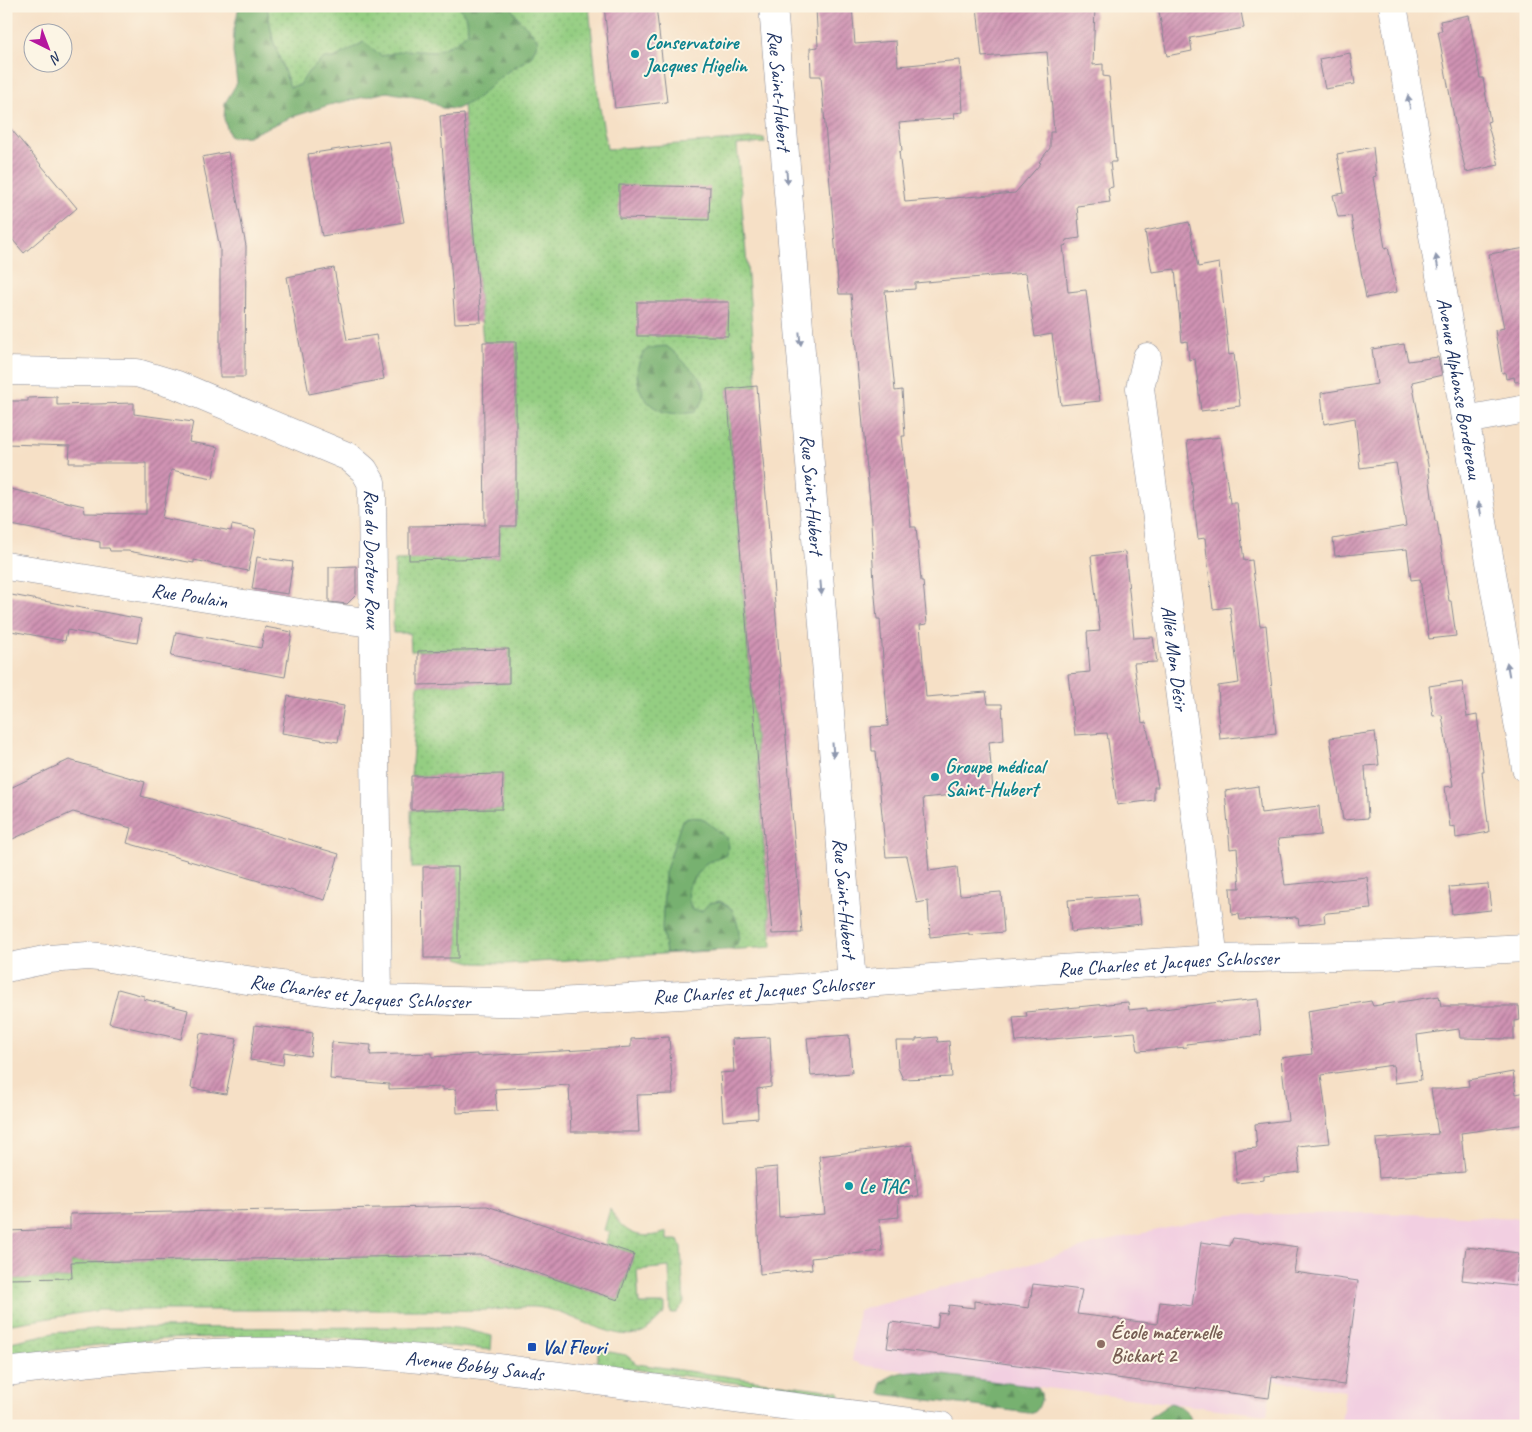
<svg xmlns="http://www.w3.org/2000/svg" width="1532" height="1432" font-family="Caveat,sans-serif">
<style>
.built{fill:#f2cfe1}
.grass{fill:url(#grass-dots);stroke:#587e70}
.forest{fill:url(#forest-firs);stroke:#497067}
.building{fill:url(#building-hatch)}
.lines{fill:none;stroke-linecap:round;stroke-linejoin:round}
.street-casing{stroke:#888892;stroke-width:29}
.secondary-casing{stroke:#888892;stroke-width:29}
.street{stroke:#fff;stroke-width:28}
.secondary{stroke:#fff;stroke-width:28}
.oneway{fill:#8d97ae}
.culture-dot{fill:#0f9aa8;stroke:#fcf5e5;stroke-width:2}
.education-dot{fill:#8d6e63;stroke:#fcf5e5;stroke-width:2}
.transit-dot{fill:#1a4fb4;stroke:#fcf5e5;stroke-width:2}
.labels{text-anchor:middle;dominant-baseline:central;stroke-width:4;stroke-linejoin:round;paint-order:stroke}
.culture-label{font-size:20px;font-weight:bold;fill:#0d838f;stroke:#fcf5e5;text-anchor:start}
.street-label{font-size:20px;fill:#1b2f5e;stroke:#fcf5e5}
.education-label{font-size:20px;font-weight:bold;fill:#785e54;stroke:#fcf5e5;text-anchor:start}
.transit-label{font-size:20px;font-weight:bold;fill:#164399;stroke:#fcf5e5;text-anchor:start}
</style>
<defs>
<pattern id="grass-dots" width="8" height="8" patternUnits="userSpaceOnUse" patternTransform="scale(1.25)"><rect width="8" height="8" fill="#94ce82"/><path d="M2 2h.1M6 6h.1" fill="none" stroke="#7fb173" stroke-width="1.8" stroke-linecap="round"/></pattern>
<pattern id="forest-firs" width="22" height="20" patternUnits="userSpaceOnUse" patternTransform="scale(1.25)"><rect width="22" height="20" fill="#77b170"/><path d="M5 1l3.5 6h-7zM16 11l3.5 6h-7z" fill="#61905f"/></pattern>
<pattern id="building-hatch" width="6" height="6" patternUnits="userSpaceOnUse" patternTransform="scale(1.25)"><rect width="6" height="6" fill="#d093b3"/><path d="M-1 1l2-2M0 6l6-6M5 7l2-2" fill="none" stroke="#a87895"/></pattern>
</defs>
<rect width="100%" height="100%" fill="#fcf5e5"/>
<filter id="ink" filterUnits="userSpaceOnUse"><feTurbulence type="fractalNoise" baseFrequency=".02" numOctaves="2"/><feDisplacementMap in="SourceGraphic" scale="10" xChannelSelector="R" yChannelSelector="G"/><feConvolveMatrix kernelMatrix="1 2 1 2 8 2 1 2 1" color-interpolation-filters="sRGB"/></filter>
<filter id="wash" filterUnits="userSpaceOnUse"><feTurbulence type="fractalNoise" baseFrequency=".0096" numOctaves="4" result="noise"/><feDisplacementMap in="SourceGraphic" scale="20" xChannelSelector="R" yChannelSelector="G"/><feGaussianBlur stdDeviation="1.12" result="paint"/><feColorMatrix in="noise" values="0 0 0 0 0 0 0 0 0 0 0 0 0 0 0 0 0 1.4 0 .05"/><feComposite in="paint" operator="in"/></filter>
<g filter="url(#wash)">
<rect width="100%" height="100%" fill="#f6e0c6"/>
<path class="built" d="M1373,1213L1526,1218V1426H1356L1343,1424H1341L1345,1391L1272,1380L1267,1415L859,1365V1363L852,1361L858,1310L995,1274L1093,1244L1227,1215Z"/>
<path class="grass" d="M252,6H589L598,96L607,149L764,138L765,143L737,145L757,386L727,390L772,947L505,964L475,963L458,958V867L412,868L411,810L502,809L503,775L411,776L418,685L509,683V649L411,651L410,633H393L395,560L499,558L500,526H516V343L483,342L460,69L284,101Z
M610,1209C623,1234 640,1241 667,1232V1240H678L681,1247L684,1303L676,1313H671L669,1267L637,1270L639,1304H665V1313C658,1319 650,1329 641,1333C612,1343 566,1308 534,1307C519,1306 504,1310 488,1310C471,1311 453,1310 435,1310H100L6,1325V1279L71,1278V1262L374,1256L483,1255L618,1300L634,1254L605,1244L610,1232L604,1230Z
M448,1327L464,1329L492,1336L491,1350C400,1341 309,1335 218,1337C147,1338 76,1347 6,1357V1343L53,1333L103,1328Z
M599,1350L626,1355L637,1364L833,1391L839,1392L840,1395L839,1397L596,1364Z"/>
<path class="forest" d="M239,6H267L273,40L290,87L300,85L308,72L324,58H334L364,42L382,56L405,50L434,52L455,43L468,32L467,19L459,6H511C517,21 531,28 538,41L531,57L504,74L475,100L456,109L442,108L426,99L387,92L329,105L292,117L248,136L230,137L224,119L225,103L237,83L233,51L234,30Z
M666,346C674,351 680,358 687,365C704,381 713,392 695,412C665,418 639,408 637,374C637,368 640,356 644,352C650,346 658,347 666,346Z
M688,817L702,818L727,838L729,847L725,856L706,863L688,887L689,901L692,910L702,911L709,903L720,901L732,909C737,922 745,939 732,949L666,953L662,929L665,873L682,820Z
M912,1371L1038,1387C1044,1396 1041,1402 1037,1410L1029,1413L881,1394V1382C892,1375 899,1372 912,1371Z
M1171,1403C1183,1407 1191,1412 1192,1426H1145L1150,1417Z"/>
<g id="blocks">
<path class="building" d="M604,6H656L667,102L615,108Z
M821,6H852L855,44L896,41L898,66L960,60L963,112L954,113L955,118L899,123L902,151L899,152L905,202L1015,193L1041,163L1039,162L1050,148V132H1054L1047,52L982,57L977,6H1095L1093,65L1103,64V76L1109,77L1116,162H1110L1113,187L1108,188L1110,202L1077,206L1080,238L1066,240L1067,245L1063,246L1068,292L1086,290L1100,401L1061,405L1052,334L1035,337L1026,273L915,283V289L885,291L895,391L902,390L905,436H902L911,527H916L921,581H923L927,624L920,625L926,697L986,692L988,704H1002L1004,740L989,742L993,791L923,798L929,871L957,867L960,895L1001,892L1004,932L969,935V933L930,937L928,901L917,903L907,856L886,857L876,751H872L871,727L888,726L880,619H877L874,584L870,503L851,294H839L821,76H811L810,48L818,47L816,8H821Z
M1158,6H1240L1244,28L1190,38L1192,51L1167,56Z
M1469,15L1480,78H1483L1490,121L1487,122L1499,165L1466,172L1458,139L1438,31H1442L1440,21Z
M1350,53L1355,84L1325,89L1319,59Z
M464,114L481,322L455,323L440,116Z
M6,123L77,208L24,253L6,232Z
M389,141L404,222L322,236L308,154Z
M1373,147L1376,176L1373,177L1385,248L1388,247L1397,292L1366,298L1351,216L1338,217L1333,195L1344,193L1337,154Z
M228,152L246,246L245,377H220V249L202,157Z
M619,185L710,187L709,220L619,218Z
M1189,222L1198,267L1219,263L1229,355L1234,354L1240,406L1201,411L1195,359L1189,360L1187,341L1182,342L1175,269L1152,272L1145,231Z
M1526,248V381L1515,382L1514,377L1506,379L1505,372L1502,373L1495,330L1504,328L1489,254Z
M334,268L347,340L376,335L384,379L309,394L287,277Z
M637,302H729L728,336H637Z
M483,342H516V526H500L499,558L409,560V526L485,525Z
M1404,344L1408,361L1438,357L1442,375L1412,382L1428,465L1435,521H1437L1449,601H1451L1456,636L1429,639L1420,579L1411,580L1407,549L1335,556L1333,539L1406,526L1396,463L1360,468L1355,418L1324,424L1321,393L1377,384L1372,349Z
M757,386L802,933L772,934L727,389Z
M57,397V405L134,403V414L193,422L189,442L218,447L213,478L171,470L162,518L231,531L232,525L256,530L248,571L194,560V563L128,551H110L109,548H100V542L6,524V488L84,506L85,513L146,514V463H69L70,446L6,444V401H28V398Z
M1220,437L1230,503H1237L1244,561L1252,560L1260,626L1266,625L1276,733L1220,739L1217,704H1219L1218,686L1239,683L1230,607L1213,609L1205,538L1198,539L1187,441Z
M1125,552L1134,638L1153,637L1157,662L1134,663L1142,723L1146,722L1158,787H1154V800L1117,805L1107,733L1075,735L1068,674L1090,672L1087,632L1100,631L1091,556Z
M257,557L293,562L288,594L252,589Z
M356,566V595L347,604L329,602V567Z
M6,594L141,619L137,643L67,630L65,641L6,630Z
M265,627L292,632L285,677L171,656L176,632L261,648Z
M509,649V683L418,685V651Z
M1462,681L1467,717L1477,715L1484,772H1482L1489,832L1456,838L1455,826L1450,827L1445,787L1453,786L1442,715L1433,716L1429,686Z
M288,696L344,706L338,742L282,733Z
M1375,732L1379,765L1365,766L1368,818L1343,820L1330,738Z
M69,760L145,782L141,796L339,854L325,900L127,843L131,828L73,812L6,842V790Z
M503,774L502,809L411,810V776Z
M1258,786L1261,813L1319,806L1321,835L1278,839L1285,885L1367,877L1371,909L1327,913L1324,915L1325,922L1299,925L1298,918L1296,919V917L1240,920L1239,914L1232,915L1230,888H1240L1237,848L1230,849L1225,791Z
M423,867H458V958H424Z
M1488,884L1491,910L1452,914L1449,887Z
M1137,895L1141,924L1071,932L1068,900Z
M118,989L144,996V999L188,1010L181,1039L109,1023Z
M1439,996L1441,1006H1519L1520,1020L1514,1021V1039L1460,1038L1459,1029L1417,1035L1421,1080L1395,1083L1393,1065L1321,1075L1330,1143L1297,1146L1300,1172L1264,1176V1180L1237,1183L1234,1150L1257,1148L1255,1124L1288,1120L1281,1058L1312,1054L1307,1011L1371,1001L1373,1006Z
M1258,999L1261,1035L1186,1044L1187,1047L1138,1051L1135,1032L1016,1042L1013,1017L1027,1016L1026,1012L1128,1002L1129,1010L1147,1008V1011L1220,1002L1221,1003Z
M255,1025L313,1033L310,1056L284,1052L283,1065L250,1060Z
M200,1033L237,1039L226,1094L191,1088Z
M849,1035L852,1073L811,1076L807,1038Z
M669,1037L673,1094L637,1095L639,1132H571L569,1085L495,1089L497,1111L457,1113L456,1089L443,1090V1087L389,1089V1084L330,1079L332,1042L371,1045L370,1055L432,1053V1057L477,1054V1056L631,1047V1039Z
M770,1037L772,1079H771V1087L757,1089L758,1118L723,1121L720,1073L734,1072L732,1039Z
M937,1037L938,1042L949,1041L952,1077L903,1079L898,1068L896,1041H916V1039Z
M1513,1072L1516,1094L1526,1092V1124L1461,1133L1465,1172L1379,1178L1376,1139L1438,1134L1431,1089H1445L1469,1086L1468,1080Z
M912,1145L918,1196L898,1198L899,1217L879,1219L882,1251L811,1258L812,1269L760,1274L755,1169L777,1167L779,1217L825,1214L819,1156Z
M487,1206L634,1254L618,1300L483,1255L71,1262L72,1278L6,1279V1231L70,1229V1214Z
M1233,1238L1298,1247L1294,1272L1358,1281L1344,1385L1272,1376L1269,1398L887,1348L891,1322L937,1328L939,1313L947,1314L949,1305L974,1308V1301L1029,1308L1033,1284L1082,1290L1077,1314L1157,1324L1160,1302L1192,1306L1201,1242L1230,1246Z
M1466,1247L1519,1253L1515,1286L1462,1280Z"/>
</g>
</g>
<g filter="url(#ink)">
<use href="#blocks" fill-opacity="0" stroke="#888892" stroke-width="1"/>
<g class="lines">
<g class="street-casing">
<g id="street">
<path id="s1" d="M773,6L852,983"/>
<path id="s2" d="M1393,6L1526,768"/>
<path id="s3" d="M1147,357L1140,388L1214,959"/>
<path id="s4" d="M6,371L137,373L177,385L349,457L364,470L371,482L372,494L378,999"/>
<path d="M1465,420L1526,409"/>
<path id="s5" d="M6,566L319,616L373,623"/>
<path id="s6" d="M6,968L49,959L88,956L109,958L178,970L378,999L539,1003L771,990L999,973L1214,959L1384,955L1526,948"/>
</g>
</g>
<g class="secondary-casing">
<g id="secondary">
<path id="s7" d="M6,1372C109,1359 213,1349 317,1352C396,1354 474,1365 552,1375C682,1392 811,1409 941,1426"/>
</g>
</g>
<use href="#street" class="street"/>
<use href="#secondary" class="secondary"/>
</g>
<defs><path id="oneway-solid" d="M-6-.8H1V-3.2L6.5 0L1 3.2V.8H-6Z" transform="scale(1.25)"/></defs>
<g class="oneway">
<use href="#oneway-solid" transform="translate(1409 102) rotate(-100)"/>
<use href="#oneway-solid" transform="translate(787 177) rotate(85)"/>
<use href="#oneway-solid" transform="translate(1437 262) rotate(-100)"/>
<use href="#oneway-solid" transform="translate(800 339) rotate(85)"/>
<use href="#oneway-solid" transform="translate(1480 509) rotate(-100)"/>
<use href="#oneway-solid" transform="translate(821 588) rotate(85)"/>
<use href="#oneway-solid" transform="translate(1508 669) rotate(-100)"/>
<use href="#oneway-solid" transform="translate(833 750) rotate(86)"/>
</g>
</g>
<g class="culture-dot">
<circle cx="635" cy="54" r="5"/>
<circle cx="935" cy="777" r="5"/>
<circle cx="849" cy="1186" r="5"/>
</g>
<circle class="education-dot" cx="1101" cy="1344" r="5"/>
<rect class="transit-dot" x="527" y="1342" width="10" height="10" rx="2.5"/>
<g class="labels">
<g class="culture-label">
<text x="645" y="42">Conservatoire<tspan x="645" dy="23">Jacques Higelin</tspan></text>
<text x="945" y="766">Groupe médical<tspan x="945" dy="23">Saint-Hubert</tspan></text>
<text x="859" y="1186">Le TAC</text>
</g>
<g class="street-label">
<text stroke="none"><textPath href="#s1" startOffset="85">Rue Saint-Hubert</textPath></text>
<text stroke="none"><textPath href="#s2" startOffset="388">Avenue Alphonse Bordereau</textPath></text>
<text stroke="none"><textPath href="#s1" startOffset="490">Rue Saint-Hubert</textPath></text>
<text stroke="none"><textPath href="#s4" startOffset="470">Rue du Docteur Roux</textPath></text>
<text stroke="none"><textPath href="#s5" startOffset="186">Rue Poulain</textPath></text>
<text stroke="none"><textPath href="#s3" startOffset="304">Allée Mon Désir</textPath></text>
<text stroke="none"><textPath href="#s1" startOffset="895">Rue Saint-Hubert</textPath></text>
<text stroke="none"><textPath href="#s6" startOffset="1168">Rue Charles et Jacques Schlosser</textPath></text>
<text stroke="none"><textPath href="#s6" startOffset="762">Rue Charles et Jacques Schlosser</textPath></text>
<text stroke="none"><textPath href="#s6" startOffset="358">Rue Charles et Jacques Schlosser</textPath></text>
<text stroke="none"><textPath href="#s7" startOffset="470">Avenue Bobby Sands</textPath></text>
</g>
<g class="education-label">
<text x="1111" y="1332">École maternelle<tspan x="1111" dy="23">Bickart 2</tspan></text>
</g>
<g class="transit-label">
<text x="542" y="1347">Val Fleuri</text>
</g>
</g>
<rect width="1532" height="1432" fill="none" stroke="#fcf5e5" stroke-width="25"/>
<g transform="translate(48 48) rotate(138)"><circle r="24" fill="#fcf5e5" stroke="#a2a6af"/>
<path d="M0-4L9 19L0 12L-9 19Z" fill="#b5179e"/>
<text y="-8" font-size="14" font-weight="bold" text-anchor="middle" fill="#1b2f5e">N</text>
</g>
</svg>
